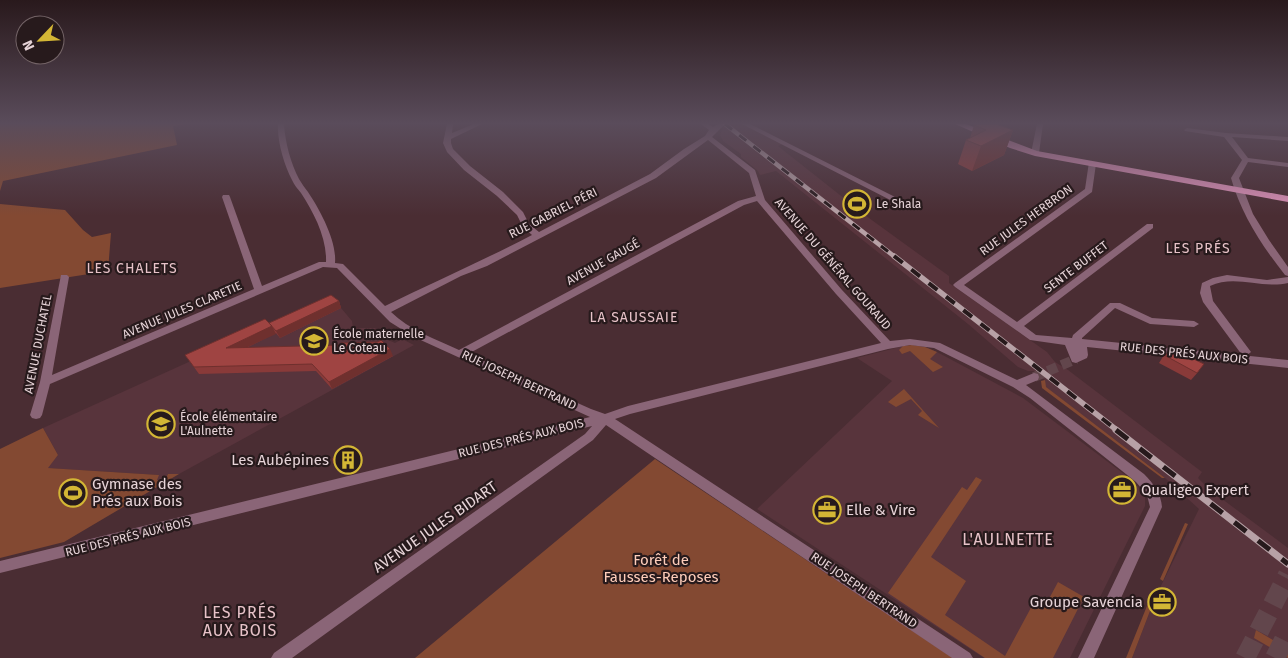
<svg xmlns="http://www.w3.org/2000/svg" width="1288" height="658" font-family="'Fira Sans',sans-serif">
<style>
.built{fill:#58343c}
.green{fill:#834932}
.lines{fill:none;stroke-linecap:round;stroke-linejoin:round}
.street-tunnel{stroke:#62464c;stroke-width:10;stroke-dasharray:10 5;stroke-linecap:butt}
.highway-tunnel{stroke:#62464c;stroke-width:20;stroke-dasharray:20 10;stroke-linecap:butt}
.street{fill:#8a6577;fill-rule:evenodd}
.primary{fill:#dc90b7;fill-rule:evenodd}
.rail-far2-casing{stroke:#b7a1a6;stroke-width:4.5}
.rail-far1-casing{stroke:#b7a1a6;stroke-width:5.5}
.rail-casing{stroke:#b7a1a6;stroke-width:7}
.rail-far2{stroke:#271a1c;stroke-width:3;stroke-dasharray:9;stroke-linecap:butt}
.rail-far1{stroke:#271a1c;stroke-width:4;stroke-dasharray:11;stroke-linecap:butt}
.rail{stroke:#271a1c;stroke-width:5;stroke-dasharray:15;stroke-linecap:butt}
.wall{fill:#893a39}
.shaded-wall{fill:#6f302e}
.building{fill:#9f4442;stroke:#6f302e}
.labels{text-anchor:middle;dominant-baseline:central;stroke-width:4.5;stroke-linejoin:round;paint-order:stroke}
.poi-label{font-size:12px;fill:#e7d4d8;stroke:#271a1c;text-anchor:start}
.street-label{font-size:12px;fill:#e7d4d8;stroke:#271a1c}
.neighbourhood-label{font-size:14px;letter-spacing:1px;fill:#e7c2c8;stroke:#271a1c}
.near-poi-label{font-size:15px;fill:#e7d4d8;stroke:#271a1c;text-anchor:start}
.near-street-label{font-size:15px;fill:#e7d4d8;stroke:#271a1c}
.near-park-label{font-size:15px;fill:#fecdba;stroke:#271a1c}
.near-neighbourhood-label{font-size:16px;letter-spacing:1px;fill:#e7c2c8;stroke:#271a1c}
</style>
<rect width="100%" height="100%" fill="#4a2d33"/>
<path class="built" d="M719,124H744L783,144L778,146L869,218L949,276V283L1047,352L1055,362L1068,370L1202,472L1198,478L1210,490L1288,548V658H1132L1155,598L1199,509L1165,478L1045,387V380L1034,371H1028L1018,367L968,324L776,171L760,175L758,171L741,157V154L723,141L720,135L723,127Z
M341,308L352,321L353,328H375L386,339L395,343L402,339L414,345L179,474H168L165,480H156L158,475L47,468L58,455L43,428L268,326Z
M903,346L925,347L937,352L1023,398L1132,480L1145,495V506L1070,658H984L757,509L892,381L857,358Z"/>
<path class="green" d="M0,124H185L173,126L177,145L3,181L0,191Z
M0,204L65,210L83,230L92,237L111,233L108,271L0,288Z
M912,345L925,347L937,352L930,359L943,367L933,372L910,351L902,354L899,350L903,346Z
M1045,380L1046,387L1165,478H1162L1042,388L1041,381Z
M904,389L939,428L918,415L922,411L911,399L896,407L888,402Z
M43,428L58,455L48,468L159,475L157,480H165L168,474H179L64,542L0,558V449Z
M655,459L953,658H415Z
M976,477L982,480L931,557L966,581L945,615L1005,656L1033,604L1043,610L1058,582L1084,597L1053,658H985L888,593L962,487L967,490Z
M1185,523L1188,524L1163,581L1160,579Z
M1151,596L1155,598L1132,658H1126Z
M1256,630L1288,649V658L1254,638Z"/>
<g class="lines">
<path class="street-tunnel" d="M1034,377L1076,359"/>
<path class="highway-tunnel" d="M1245,658L1288,575
M1275,658L1288,632"/>
<path class="street" d="M278,124H284C285,142 291,164 299,179C302,184 305,188 308,192C320,210 337,241 335,263L343,264L385,306C434,282 484,260 532,235L523,227L517,215L497,196L464,170L447,152L443,143L447,124H453L452,133L474,124H482L451,139V143L453,149L470,166L503,192L523,212L529,224L539,232L650,174L684,149L705,136L709,130L701,124H708L713,127L718,124H725L712,137L755,170L765,200L842,290L890,341L910,339L940,343L1017,380L1034,373L1038,374L1039,377L1038,380L1026,385L1144,474C1154,484 1161,494 1162,507L1094,658H1078L1150,507L1147,495L1136,482L1030,398L1013,387L934,348L910,345L888,349L630,414L615,419L970,653L973,658H952L606,425L593,440L292,658H271L274,653L585,434L592,426L0,573V561L590,417L414,337L390,322L337,268L323,267L50,384L42,415L40,418L36,419L32,418L30,415L40,382L61,275H67L69,277L52,375L254,289L222,197L223,195H229L230,197L262,286L319,262H326C327,238 314,213 301,193C298,189 294,185 292,180C284,165 277,141 278,124ZM708,140L749,173L756,196L738,201L459,350C436,339 409,330 391,312L461,276L487,266L656,178ZM757,201L836,294L881,343L628,406L605,414L591,409L468,354L744,205Z
M742,124H750L907,203L903,205H900Z
M1037,124H1043L1039,153L1035,155L1031,153Z
M1187,128L1226,133L1288,137V141L1232,137L1248,158L1288,163V167L1248,162L1239,178L1253,214L1269,240L1288,267V276L1285,275C1262,246 1241,214 1231,178L1242,160L1224,137L1185,131L1184,130Z
M1089,162H1092L1096,164L1092,192L964,285L1017,322L1147,224H1153V228L1024,326L1036,335L1072,338L1073,335L1110,303H1120L1152,318L1194,321L1199,324L1194,327L1150,324L1115,308L1082,338V339L1288,360V368L1087,347L1088,355L1087,358L1076,363L1072,362L1065,345L1030,340L955,287L953,285L955,283L1085,189Z
M1227,275L1267,280L1288,277V283C1261,289 1235,274 1210,286L1213,301L1251,352L1246,356L1242,355L1203,302L1200,293L1202,283L1213,278Z"/>
<path class="primary" d="M955,124H966L1037,151L1288,196V202L1035,156L1010,148Z"/>
<g class="rail-far2-casing">
<path id="rail-far2" d="M725,124L895,257"/>
</g>
<g class="rail-far1-casing">
<path id="rail-far1" d="M894,256L1118,431"/>
</g>
<g class="rail-casing">
<path id="rail" d="M1116,430L1288,564"/>
</g>
<use href="#rail-far2" class="rail-far2"/>
<use href="#rail-far1" class="rail-far1"/>
<use href="#rail" class="rail"/>
</g>
<path class="wall" d="M974,125L1013,130L1004,155L972,171L958,164L966,140L970,138Z
M339,301L341,308L280,338L276,333L246,348L393,356L332,389L316,371L199,374L185,355L270,324Z
M1164,355L1199,371L1191,380L1159,363Z
M336,451L359,461L342,472L333,463L332,459L338,455Z"/>
<path class="shaded-wall" d="M1013,130L1004,155L972,171L981,146Z
M339,301L341,308L280,338L276,331Z
M272,326L276,334L230,355L226,348Z
M390,349L393,356L332,389L329,382Z
M358,458L359,461L342,472L340,469Z"/>
<path class="building" d="M978,124H996L1013,130L981,146L966,140L986,130L974,125Z
M331,295L339,301L276,331L269,323Z
M265,319L272,326L226,348L340,345L341,343L378,342L381,340L390,349L329,382L312,364L194,367L185,355Z
M1175,350L1204,364L1197,373L1164,355Z
M347,445L358,458L340,469L332,459L339,455L336,451Z"/>
<linearGradient id="sky" x2="0" y2="1"><stop stop-color="#29191c"/><stop offset="0.57" stop-color="#5a4c5b"/><stop offset="1" stop-color="#5a4c5b" stop-opacity="0"/></linearGradient>
<rect width="1288" height="216" fill="url(#sky)"/>
<defs>
<g id="stadium-ring" transform="scale(1.4375)"><circle r="9.5" fill="#271a1c" stroke="#d3b635" stroke-width="1.5"/><path d="M0-5a6.5 5 0 1 0 0 10a6.5 5 0 1 0 0-10ZM-3.5-1.8h7v3.6h-7Z" fill="#d3b635"/></g>
<g id="school-ring" transform="scale(1.4375)"><circle r="9.5" fill="#271a1c" stroke="#d3b635" stroke-width="1.5"/><path d="M0-5L7-2L0 1L-7-2ZM-4 1L0 2.5L4 1V4Q0 6-4 4Z" fill="#d3b635"/></g>
<g id="building-ring" transform="scale(1.4375)"><circle r="9.5" fill="#271a1c" stroke="#d3b635" stroke-width="1.5"/><path d="M-4-6H4V6H1V3H-1V6H-4ZM-2.5-4.3h1.7v1.8h-1.7ZM.8-4.3h1.7v1.8H.8ZM-2.5-1h1.7V.8h-1.7ZM.8-1h1.7V.8H.8Z" fill="#d3b635"/></g>
<g id="office-ring" transform="scale(1.4375)"><circle r="9.5" fill="#271a1c" stroke="#d3b635" stroke-width="1.5"/><path d="M-6-3h4V-5.5h4V-3h4V5H-6ZM-1-4.5V-3h2v-1.5ZM-6 0V1H6V0Z" fill="#d3b635"/></g>
</defs>
<g fill-rule="evenodd">
<use href="#stadium-ring" x="857" y="204"/>
<use href="#school-ring" x="314" y="341"/>
<use href="#school-ring" x="161" y="424"/>
<use href="#building-ring" x="348" y="460"/>
<use href="#office-ring" x="1122" y="490"/>
<use href="#stadium-ring" x="73" y="493"/>
<use href="#office-ring" x="827" y="510"/>
<use href="#office-ring" x="1162" y="602"/>
</g>
<g class="labels">
<g class="poi-label">
<text x="876" y="204">Le Shala</text>
<text x="333" y="334">École maternelle<tspan x="333" dy="14">Le Coteau</tspan></text>
<text x="180" y="417">École élémentaire<tspan x="180" dy="14">L'Aulnette</tspan></text>
</g>
<g class="street-label">
<text transform="translate(553 213) rotate(-27)">RUE GABRIEL PÉRI</text>
<text transform="translate(1026 220) rotate(-36)">RUE JULES HERBRON</text>
<text transform="translate(603 262) rotate(-29)">AVENUE GAUGÉ</text>
<text transform="translate(833 264) rotate(49)">AVENUE DU GÉNÉRAL GOURAUD</text>
<text transform="translate(1076 267) rotate(-37)">SENTE BUFFET</text>
<text transform="translate(182 310) rotate(-23)">AVENUE JULES CLARETIE</text>
<text transform="translate(38 344) rotate(-79)">AVENUE DUCHATEL</text>
<text transform="translate(1184 353) rotate(6)">RUE DES PRÉS AUX BOIS</text>
<text transform="translate(519 380) rotate(25)">RUE JOSEPH BERTRAND</text>
<text transform="translate(521 438) rotate(-14)">RUE DES PRÉS AUX BOIS</text>
<text transform="translate(128 537) rotate(-14)">RUE DES PRÉS AUX BOIS</text>
<text transform="translate(864 590) rotate(34)">RUE JOSEPH BERTRAND</text>
</g>
<g class="neighbourhood-label">
<text x="1198" y="248">LES PRÉS</text>
<text x="132" y="268">LES CHALETS</text>
<text x="634" y="317">LA SAUSSAIE</text>
</g>
<g class="near-poi-label">
<text x="329" y="460" text-anchor="end">Les Aubépines</text>
<text x="92" y="484">Gymnase des<tspan x="92" dy="17">Prés aux Bois</tspan></text>
<text x="1141" y="490">Qualigeo Expert</text>
<text x="846" y="510">Elle &amp; Vire</text>
<text x="1143" y="602" text-anchor="end">Groupe Savencia</text>
</g>
<g class="near-street-label">
<text transform="translate(435 527) rotate(-35)">AVENUE JULES BIDART</text>
</g>
<g class="near-park-label">
<text x="661" y="560">Forêt de<tspan x="661" dy="17">Fausses-Reposes</tspan></text>
</g>
<g class="near-neighbourhood-label">
<text x="1008" y="539">L'AULNETTE</text>
<text x="240" y="612">LES PRÉS<tspan x="240" dy="18">AUX BOIS</tspan></text>
</g>
</g>
<g transform="translate(40 40) rotate(245)"><circle r="24" fill="#271a1c" stroke="#746467"/>
<path d="M0-4L9 19L0 12L-9 19Z" fill="#d3b635"/>
<text y="-8" font-size="14" font-weight="bold" text-anchor="middle" fill="#e7d4d8">N</text>
</g>
</svg>
